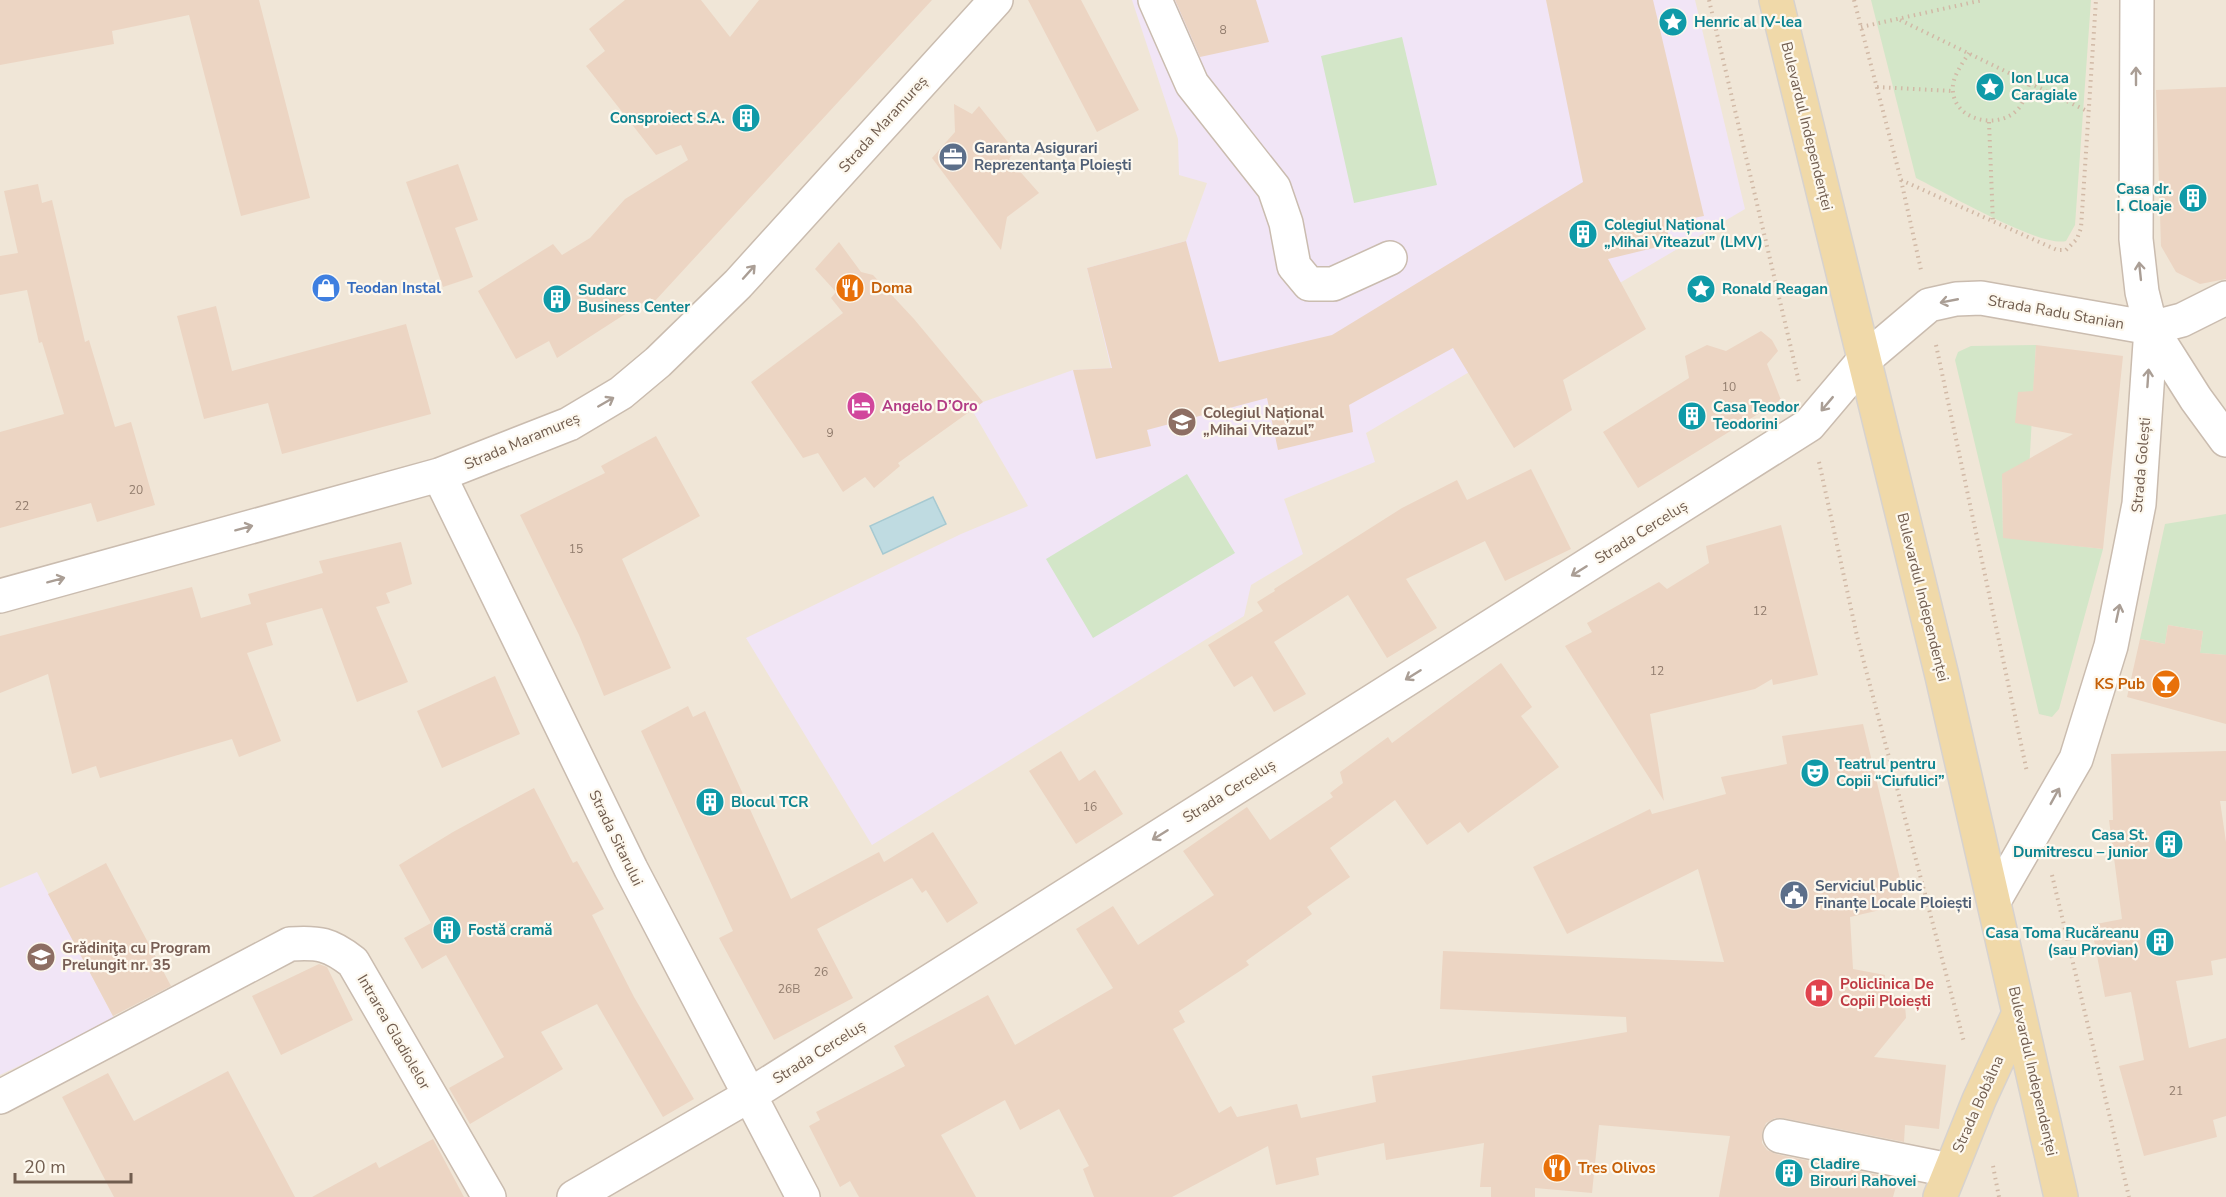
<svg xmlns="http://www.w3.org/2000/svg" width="2226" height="1197" font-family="'Nunito Sans',sans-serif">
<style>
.residential{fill:#f0e6d7}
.education{fill:#f1e5f6}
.green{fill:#d3e6c8}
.water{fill:#bfdbe1;stroke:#a6c9d1;stroke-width:1.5}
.building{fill:#ecd5c3}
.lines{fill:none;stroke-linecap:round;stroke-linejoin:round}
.minor-casing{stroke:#cabcaf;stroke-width:36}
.major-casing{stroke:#d7d2ce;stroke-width:36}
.path{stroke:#d1b9a6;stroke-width:4;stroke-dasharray:1.5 4.5;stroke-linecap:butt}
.minor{stroke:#fff;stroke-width:33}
.major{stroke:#f0d9a9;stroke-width:33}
.oneway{stroke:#aa9e95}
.labels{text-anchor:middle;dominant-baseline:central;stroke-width:4.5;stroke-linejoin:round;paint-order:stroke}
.number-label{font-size:12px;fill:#907b6c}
.culture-label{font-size:15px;font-weight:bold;fill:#0d838f;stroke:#fdf8ee;text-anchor:start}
.street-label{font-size:15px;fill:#715d4f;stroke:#fdf8ee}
.service-label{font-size:15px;font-weight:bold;fill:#4e5e75;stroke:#fdf8ee;text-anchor:start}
.shop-label{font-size:15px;font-weight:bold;fill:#366cbe;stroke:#fdf8ee;text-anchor:start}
.food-label{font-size:15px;font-weight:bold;fill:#c56008;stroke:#fdf8ee;text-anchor:start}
.hotel-label{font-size:15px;font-weight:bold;fill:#b23c85;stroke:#fdf8ee;text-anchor:start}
.education-label{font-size:15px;font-weight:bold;fill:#785e54;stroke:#fdf8ee;text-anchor:start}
.health-label{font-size:15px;font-weight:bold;fill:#be3a42;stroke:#fdf8ee;text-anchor:start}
</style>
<rect width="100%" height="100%" fill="#faf4e8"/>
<path class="residential" d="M0,0H2226V1197H0Z"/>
<path class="education" d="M1132,0H1695L1745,209L1366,433L1375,462L1284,499L1303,554L1251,585L1244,616L872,845L746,638L961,534L1028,506L972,410L983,402L1073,370L1111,368L1087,268L1186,241L1207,183L1179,175L1178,139Z
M37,872L115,1020L0,1075V888Z"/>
<path class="green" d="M1871,0H2091L2075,225L2066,241C2041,248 1944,192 1916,178Z
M1402,37L1437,185L1354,203L1321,56Z
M2036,345L2029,471L2002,478L2003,537L2103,549L2059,709L2052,717L2039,714L1955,360L1958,352L1971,346Z
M1187,474L1235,553L1093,638L1046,559Z
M2226,514V655L2200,653L2203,631L2168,625L2165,644L2140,639L2165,524Z"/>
<path class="water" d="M933,497L946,524L883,554L870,526Z"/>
<path class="building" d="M0,0H259L310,198L241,216L189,15L112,31L114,44L0,65Z
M625,0H701L730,37L759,0H932L654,302L650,298L557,358L549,341L516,359L478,291L553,244L562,255L590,238L625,199L688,160L681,145L656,155L586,66L605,51L589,29Z
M1028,0H1081L1139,110L1097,132Z
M1175,0H1256L1269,42L1200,57Z
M1546,0H1653L1704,216L1666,223L1670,244L1608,259L1646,329L1563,380L1572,410L1514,448L1453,348L1349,405L1353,432L1278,450L1267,398L1147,430L1151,446L1096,459L1073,370L1112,368L1087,268L1186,241L1219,362L1332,335L1583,182Z
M2226,87V279L2200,284L2176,272L2161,246L2156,90Z
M954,104L972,114L979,106L1015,151L1009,159L1039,193L1007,217L1001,250L932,158L955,132Z
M458,164L478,220L455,228L473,277L443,287L406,182Z
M38,184L42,203L52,200L85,342L89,340L115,427L131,422L155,505L97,522L91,503L0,528V432L64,414L42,342L39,343L27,290L0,295V256L18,253L4,191Z
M839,242L861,272L873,275L914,319L983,402L898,463L900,466L874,488L865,477L843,492L818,453L803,458L751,382L843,313L831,298L836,292L815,269Z
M216,306L232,371L406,324L431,414L282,454L268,403L204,419L177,316Z
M1761,331L1772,340L1778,351L1767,364L1781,400L1638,488L1603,432L1689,378L1685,356L1707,345L1726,351Z
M2036,345L2123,356L2103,549L2003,538L2002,474L2073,434L2015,423L2018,392L2033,391Z
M656,436L700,516L622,559L671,668L604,696L579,635L520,515L605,473L601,466Z
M1531,469L1571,549L1505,581L1485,541L1406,579L1437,628L1387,658L1348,595L1274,642L1306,694L1274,712L1252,676L1234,687L1208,645L1263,611L1257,602L1275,591L1274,589L1402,508L1457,480L1467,500Z
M1781,525L1818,675L1773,685L1772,679L1755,689L1650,714L1664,801L1565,646L1592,632L1587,623L1659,582L1667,589L1709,563L1706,546Z
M401,542L412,584L386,593L390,603L376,607L408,682L357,702L322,608L266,623L273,645L247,653L281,741L239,757L232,739L100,778L96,766L72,774L48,674L0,693V636L192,587L201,618L251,604L248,594L323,573L319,561Z
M2168,625L2203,631L2200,653L2226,655V724L2127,697L2140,639L2165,644Z
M1501,663L1532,707L1521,716L1559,767L1468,833L1460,822L1427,845L1395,800L1330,848L1350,877L1307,907L1312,914L1246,961L1249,965L1179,1011L1185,1022L1173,1029L1219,1113L1231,1106L1237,1117L1297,1104L1301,1118L1376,1102L1372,1076L1627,1032L1626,1017L1440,1009L1443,951L1724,962L1698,869L1567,934L1533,867L1650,809L1652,814L1726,794L1721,777L1787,764L1782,736L1863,724L1906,904L1850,917L1853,969L1885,975L1884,986L1905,1005L1906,1018L1874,1057L1946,1065L1939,1129L1905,1125L1904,1142L1783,1118H1775L1766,1123L1762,1133V1143L1767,1150L1776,1154L1898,1179L1893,1197H1719L1730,1136L1599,1125L1592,1193L1535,1188V1197H1491V1187H1480L1484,1143L1386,1160L1384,1143L1316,1158L1319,1175L1276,1185L1268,1146L1172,1197H1094L1083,1169L1089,1166L1059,1109L1020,1130L1005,1100L941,1135L976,1197H859L850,1181L840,1187L809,1126L820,1120L816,1112L905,1066L894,1046L988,995L1015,1045L1113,988L1076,929L1113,906L1138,945L1214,895L1183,851L1247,807L1270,840L1333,797L1330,793L1343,783L1340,772L1388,737L1392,743Z
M495,676L520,734L442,768L417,711Z
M688,706L693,717L705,711L791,899L879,852L884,862L933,832L978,903L947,923L926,890L922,893L912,878L817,929L853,998L774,1040L719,938L733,931L641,731Z
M1061,751L1079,781L1095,770L1123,814L1076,844L1029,771Z
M2226,751V801H2220L2226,842V958L2211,961L2213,975L2176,981L2189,1048L2226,1038V1116L2213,1120L2217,1137L2144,1156L2119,1066L2144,1060L2131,992L2105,997L2091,925L2122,919L2109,820H2113L2111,754Z
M534,788L573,863L577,861L604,909L592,915L634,997L694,1099L663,1117L597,1004L541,1032L563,1069L470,1124L449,1088L504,1057L446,955L422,969L404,938L431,923L399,865L453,832Z
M106,863L171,986L113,1016L48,894Z
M319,964L327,967L353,1020L281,1055L252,996Z
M228,1071L295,1197H114L62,1097L108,1073L134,1121Z
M433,1139L464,1197H312L376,1162L379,1168Z"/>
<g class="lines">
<g class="minor-casing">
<path id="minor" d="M1155,0L1192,84L1274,188L1286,223L1294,266L1309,284H1333L1390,258
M2151,328L2196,399L2226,440
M439,475L631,869L803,1197
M0,596L439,475L569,424L621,393L658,362L738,284L996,0
M1994,901L2076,759L2111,646L2139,504L2151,328L2142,292L2136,239L2137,0
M0,1097L290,944C319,942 330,944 353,962L489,1197
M1780,1136L1949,1170
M574,1197L750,1095L1809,425L1864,360L1929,305L1956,299L1981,298L2151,328L2182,320L2226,298"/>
</g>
<g class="major-casing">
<path id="major" d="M1776,0L1942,676L2061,1197
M1940,1197L1979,1100L2019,1013"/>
</g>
<path class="path" d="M1709,0L1799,382
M1854,0L1901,180L1921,270
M1900,20L2087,111
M1861,27L1983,0
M1969,53C1962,64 1951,78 1953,92C1956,122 2001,130 2019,108C2024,102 2027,90 2030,82
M1877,87L1952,91
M1989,122L1993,223
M1901,180L2057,250H2066L2077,239L2081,228L2096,0
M1936,345L2027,772
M1819,462L1857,636L1964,1042
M2052,875L2129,1197
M1993,1166L1999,1197"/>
<use href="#minor" class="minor"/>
<use href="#major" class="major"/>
</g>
<defs><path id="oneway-shaft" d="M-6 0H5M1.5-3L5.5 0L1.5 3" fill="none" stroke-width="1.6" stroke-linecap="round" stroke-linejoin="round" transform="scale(1.5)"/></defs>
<g class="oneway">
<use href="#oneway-shaft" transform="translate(2136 76) rotate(-90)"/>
<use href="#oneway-shaft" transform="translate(2140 271) rotate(-96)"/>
<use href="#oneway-shaft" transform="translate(749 272) rotate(-48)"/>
<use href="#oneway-shaft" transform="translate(1949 301) rotate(169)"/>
<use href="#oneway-shaft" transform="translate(2148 378) rotate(-86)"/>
<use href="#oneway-shaft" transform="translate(606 402) rotate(-30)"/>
<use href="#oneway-shaft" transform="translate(1827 404) rotate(130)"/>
<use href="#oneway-shaft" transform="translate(244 528) rotate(-15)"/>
<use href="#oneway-shaft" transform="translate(1579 571) rotate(148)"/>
<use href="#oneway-shaft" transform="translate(56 580) rotate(-15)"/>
<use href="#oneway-shaft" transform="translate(2118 613) rotate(-78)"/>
<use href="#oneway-shaft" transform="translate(1413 675) rotate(148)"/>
<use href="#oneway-shaft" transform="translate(2055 796) rotate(-61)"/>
<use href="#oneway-shaft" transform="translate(1160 835) rotate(148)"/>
</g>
<defs>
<g id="sight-disc" transform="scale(1.5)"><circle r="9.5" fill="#0f9aa8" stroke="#fdf8ee"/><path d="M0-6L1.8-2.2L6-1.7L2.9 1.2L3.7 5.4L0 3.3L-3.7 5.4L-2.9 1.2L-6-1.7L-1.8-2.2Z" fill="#fff"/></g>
<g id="building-disc" transform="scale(1.5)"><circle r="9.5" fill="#0f9aa8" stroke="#fdf8ee"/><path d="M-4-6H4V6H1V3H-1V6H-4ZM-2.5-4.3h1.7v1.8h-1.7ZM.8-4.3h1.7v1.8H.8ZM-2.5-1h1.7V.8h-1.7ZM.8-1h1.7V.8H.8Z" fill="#fff"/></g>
<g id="office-disc" transform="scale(1.5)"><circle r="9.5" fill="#5c6f8a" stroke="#fdf8ee"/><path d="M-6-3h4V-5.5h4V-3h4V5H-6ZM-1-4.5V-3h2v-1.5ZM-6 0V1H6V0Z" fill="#fff"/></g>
<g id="shop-disc" transform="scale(1.5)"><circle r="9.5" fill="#3f7fe0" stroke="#fdf8ee"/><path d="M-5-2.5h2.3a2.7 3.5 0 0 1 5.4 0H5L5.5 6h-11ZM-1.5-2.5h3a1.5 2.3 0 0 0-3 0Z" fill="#fff"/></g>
<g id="restaurant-disc" transform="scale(1.5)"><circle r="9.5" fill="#e8710a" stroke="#fdf8ee"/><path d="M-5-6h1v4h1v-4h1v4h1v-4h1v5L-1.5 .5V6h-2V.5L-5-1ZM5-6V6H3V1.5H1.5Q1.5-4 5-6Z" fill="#fff"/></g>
<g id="hotel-disc" transform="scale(1.5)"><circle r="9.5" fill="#d1479c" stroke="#fdf8ee"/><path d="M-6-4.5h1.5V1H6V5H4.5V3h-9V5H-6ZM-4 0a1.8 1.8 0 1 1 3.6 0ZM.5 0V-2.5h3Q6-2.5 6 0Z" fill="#fff"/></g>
<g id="school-disc" transform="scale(1.5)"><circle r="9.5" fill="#8d6e63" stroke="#fdf8ee"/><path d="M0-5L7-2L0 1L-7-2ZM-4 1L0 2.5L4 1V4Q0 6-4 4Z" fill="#fff"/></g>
<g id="bar-disc" transform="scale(1.5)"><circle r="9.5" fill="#e8710a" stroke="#fdf8ee"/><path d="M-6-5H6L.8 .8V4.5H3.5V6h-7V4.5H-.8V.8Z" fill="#fff"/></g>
<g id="theatre-disc" transform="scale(1.5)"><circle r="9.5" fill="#0f9aa8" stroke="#fdf8ee"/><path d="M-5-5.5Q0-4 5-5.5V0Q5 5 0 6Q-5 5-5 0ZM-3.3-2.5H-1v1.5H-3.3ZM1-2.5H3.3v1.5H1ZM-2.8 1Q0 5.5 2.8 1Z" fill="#fff"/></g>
<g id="civic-disc" transform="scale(1.5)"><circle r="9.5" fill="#5c6f8a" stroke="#fdf8ee"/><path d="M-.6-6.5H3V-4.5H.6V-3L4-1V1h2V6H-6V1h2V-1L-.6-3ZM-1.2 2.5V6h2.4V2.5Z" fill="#fff"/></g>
<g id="hospital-disc" transform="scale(1.5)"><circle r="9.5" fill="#e0444e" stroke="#fdf8ee"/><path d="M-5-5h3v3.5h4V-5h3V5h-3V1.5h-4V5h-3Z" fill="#fff"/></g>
</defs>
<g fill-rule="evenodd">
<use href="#sight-disc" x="1673" y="22"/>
<use href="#sight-disc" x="1990" y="87"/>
<use href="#building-disc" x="746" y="118"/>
<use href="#office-disc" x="953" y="157"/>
<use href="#building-disc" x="2193" y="198"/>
<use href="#building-disc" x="1583" y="234"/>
<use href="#shop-disc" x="326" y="288"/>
<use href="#restaurant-disc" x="850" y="288"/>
<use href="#sight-disc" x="1701" y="289"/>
<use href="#building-disc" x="557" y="299"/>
<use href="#hotel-disc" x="861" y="406"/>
<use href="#building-disc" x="1692" y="416"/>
<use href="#school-disc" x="1182" y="422"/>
<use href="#bar-disc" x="2166" y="684"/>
<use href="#theatre-disc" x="1815" y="773"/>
<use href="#building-disc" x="710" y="802"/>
<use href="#building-disc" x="2169" y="844"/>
<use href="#civic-disc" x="1794" y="895"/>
<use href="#building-disc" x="447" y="930"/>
<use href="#building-disc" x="2160" y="942"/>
<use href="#school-disc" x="41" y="957"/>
<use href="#hospital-disc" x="1819" y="993"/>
<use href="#restaurant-disc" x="1557" y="1168"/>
<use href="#building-disc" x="1789" y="1173"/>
</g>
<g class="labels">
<g class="number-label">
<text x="1223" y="30">8</text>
<text x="1729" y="387">10</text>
<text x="830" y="433">9</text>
<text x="136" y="490">20</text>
<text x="22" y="506">22</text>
<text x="576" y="549">15</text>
<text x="1760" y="611">12</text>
<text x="1657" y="671">12</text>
<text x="1090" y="807">16</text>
<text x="821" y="972">26</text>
<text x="789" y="989">26B</text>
<text x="2176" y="1091">21</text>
</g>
<g class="culture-label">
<text x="1694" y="22">Henric al IV-lea</text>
<text x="2011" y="78">Ion Luca<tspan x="2011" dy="17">Caragiale</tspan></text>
<text x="725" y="118" text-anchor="end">Consproiect S.A.</text>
<text x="2172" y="189" text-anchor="end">Casa dr.<tspan x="2172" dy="17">I. Cloaje</tspan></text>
<text x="1604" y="225">Colegiul Național<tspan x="1604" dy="17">„Mihai Viteazul” (LMV)</tspan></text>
<text x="1722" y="289">Ronald Reagan</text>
<text x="578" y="290">Sudarc<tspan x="578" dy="17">Business Center</tspan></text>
<text x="1713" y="407">Casa Teodor<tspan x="1713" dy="17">Teodorini</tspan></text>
<text x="1836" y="764">Teatrul pentru<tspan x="1836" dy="17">Copii “Ciufulici”</tspan></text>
<text x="731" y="802">Blocul TCR</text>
<text x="2148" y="835" text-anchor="end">Casa St.<tspan x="2148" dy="17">Dumitrescu – junior</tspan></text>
<text x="468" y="930">Fostă cramă</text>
<text x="2139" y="933" text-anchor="end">Casa Toma Rucăreanu<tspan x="2139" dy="17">(sau Provian)</tspan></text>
<text x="1810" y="1164">Cladire<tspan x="1810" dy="17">Birouri Rahovei</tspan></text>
</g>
<g class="street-label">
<text transform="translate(883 124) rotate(-48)">Strada Maramureș</text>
<text transform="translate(1807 126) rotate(76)">Bulevardul Independenței</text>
<text transform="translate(2056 312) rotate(10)">Strada Radu Stanian</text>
<text transform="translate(522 441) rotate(-23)">Strada Maramureș</text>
<text transform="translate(2141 465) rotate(-85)">Strada Golești</text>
<text transform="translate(1641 532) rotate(-32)">Strada Cerceluș</text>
<text transform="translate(1923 597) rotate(76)">Bulevardul Independenței</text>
<text transform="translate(1229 791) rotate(-32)">Strada Cerceluș</text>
<text transform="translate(616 838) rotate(64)">Strada Sitarului</text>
<text transform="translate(394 1032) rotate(60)">Intrarea Gladiolelor</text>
<text transform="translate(819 1052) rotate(-32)">Strada Cerceluș</text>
<text transform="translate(2033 1071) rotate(77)">Bulevardul Independenței</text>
<text transform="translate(1978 1104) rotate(-66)">Strada Bobâlna</text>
</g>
<g class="service-label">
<text x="974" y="148">Garanta Asigurari<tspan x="974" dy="17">Reprezentanţa Ploiești</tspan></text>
<text x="1815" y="886">Serviciul Public<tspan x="1815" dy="17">Finanțe Locale Ploiești</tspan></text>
</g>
<g class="shop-label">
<text x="347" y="288">Teodan Instal</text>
</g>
<g class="food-label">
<text x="871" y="288">Doma</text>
<text x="2145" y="684" text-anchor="end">KS Pub</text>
<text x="1578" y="1168">Tres Olivos</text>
</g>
<g class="hotel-label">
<text x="882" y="406">Angelo D’Oro</text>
</g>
<g class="education-label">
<text x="1203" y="413">Colegiul Național<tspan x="1203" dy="17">„Mihai Viteazul”</tspan></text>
<text x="62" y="948">Grădiniţa cu Program<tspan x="62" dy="17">Prelungit nr. 35</tspan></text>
</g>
<g class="health-label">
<text x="1840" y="984">Policlinica De<tspan x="1840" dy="17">Copii Ploiești</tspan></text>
</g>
</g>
<path d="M15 1173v9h116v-9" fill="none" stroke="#715d4f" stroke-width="3"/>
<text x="24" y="1173" font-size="18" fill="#715d4f" stroke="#fdf8ee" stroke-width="4.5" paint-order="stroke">20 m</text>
</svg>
